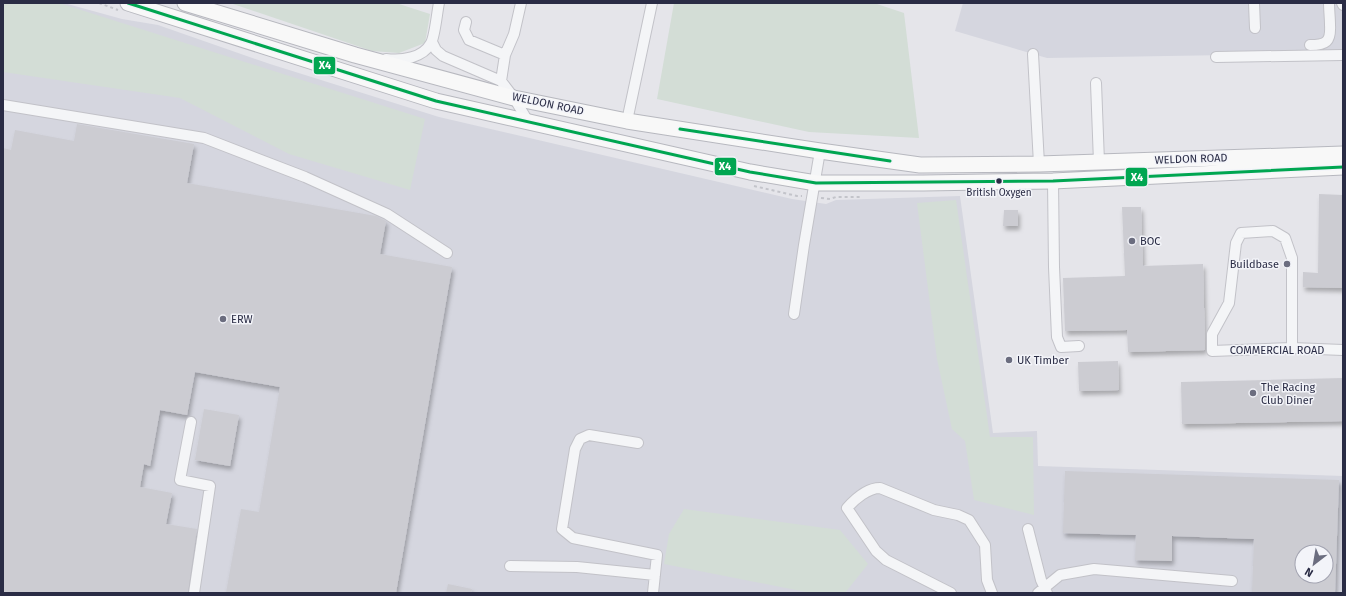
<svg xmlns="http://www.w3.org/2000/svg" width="1346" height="596" font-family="'Fira Sans',sans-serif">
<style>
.built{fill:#d5d6df;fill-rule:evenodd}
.green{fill:#d3ddd6}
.building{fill:#ccccd2;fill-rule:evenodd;filter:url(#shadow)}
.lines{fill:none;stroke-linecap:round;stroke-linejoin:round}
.minor-casing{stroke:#c2c2c8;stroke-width:12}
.highway-casing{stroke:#b7b8bf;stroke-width:17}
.path{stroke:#c3c4ca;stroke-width:2;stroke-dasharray:3 3;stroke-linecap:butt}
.minor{stroke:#f4f5f7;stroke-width:10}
.highway{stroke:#f8f8f8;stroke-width:15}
.bus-1-casing{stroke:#f3f4f9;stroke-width:6}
.bus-1{stroke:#00a651;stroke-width:3}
.bus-dot{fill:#2a2c45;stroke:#f3f4f9;stroke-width:1.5}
.poi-dot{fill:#6b6d7f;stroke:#f3f4f9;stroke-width:1.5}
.labels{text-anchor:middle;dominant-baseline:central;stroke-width:3;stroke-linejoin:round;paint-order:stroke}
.bus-label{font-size:10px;fill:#2a2c45;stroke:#f3f4f9}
.street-label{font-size:11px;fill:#2a2c45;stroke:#f3f4f9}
.poi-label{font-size:11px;fill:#2a2c45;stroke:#f3f4f9;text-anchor:start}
.line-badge{stroke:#f3f4f9;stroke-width:1.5}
.badge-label{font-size:11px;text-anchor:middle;font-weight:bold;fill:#fff}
</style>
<defs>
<filter id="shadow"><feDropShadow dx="2" dy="4" stdDeviation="2" flood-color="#0004"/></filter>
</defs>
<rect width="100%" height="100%" fill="#e5e5ea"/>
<path class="built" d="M3,3H64L122,19L158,25L270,64L439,117L792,199L826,204L836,200L960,196L993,433L1037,431L1038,466L1343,476V593H3ZM1302,552H1326V576H1302Z
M963,3H1343V53L1047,58L955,31Z"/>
<path class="green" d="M3,3H59L425,119L410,190L289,154L180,98L3,72Z
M230,3H396L430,14L425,43L399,53L372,51Z
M674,3H874L904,13L919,138L809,132L657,99Z
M956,200L990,437H1033L1034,515L974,500L965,441L952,429L937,359L917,203Z
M684,509L840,530L868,564L845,593H811L664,564L669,534Z"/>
<path class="building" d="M77,124L194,144L187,183L376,216L386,221L380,254L452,267L396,593H226L241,509L259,512L280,387L195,372L187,415L160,410L150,466L144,464L140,487L172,493L166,524L197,529L188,593H3V148L11,150L15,130L74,141Z
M1319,194L1343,195V288L1303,287V272L1318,273Z
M1122,207H1141L1143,266L1203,264L1205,350L1128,352L1127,330L1065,331L1063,278L1125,276Z
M1004,210H1018V226H1003Z
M1118,361L1119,390L1079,391L1078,362Z
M1343,378V421L1182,424L1181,382Z
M204,409L239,415L230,466L195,460Z
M1065,471L1339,480L1335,593H1252L1254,539L1172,536V561L1135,560L1136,535L1063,533ZM1302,552H1326V576H1302Z
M448,584L472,589L471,593H446Z"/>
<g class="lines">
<g class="minor-casing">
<path id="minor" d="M1254,3L1255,28
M1342,3L1343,5
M466,22L464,30L469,40L505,55
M432,42L436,50L443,56L501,81L514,98L529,123
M1310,45C1326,45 1331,42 1330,25C1330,18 1329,10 1329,3
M1033,54L1039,164
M1216,57L1343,55
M386,59C402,61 423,58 431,43C435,36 437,12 439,3
M501,81L505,55L514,34L521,3
M1096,83L1099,162
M3,105L204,138L305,177L387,214L447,253
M627,121L652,3
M1053,181L1054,267L1057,337L1061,347L1079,346
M794,314L804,245L820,151
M1292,348V258L1285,238L1273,231L1241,233L1236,243L1229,303L1212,334V351L1292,348L1343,350
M191,422L180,480L210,486L194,593
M638,443L589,435L580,439L575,449L562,529L573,538L657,555L653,593
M1028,529L1041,580L1047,593
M510,566L577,567L655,575
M951,593L886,560L876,551L847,508C855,499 868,488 880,488L934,510L958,515L969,520L985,545L987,580L992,593
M1038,593L1060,575L1094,569L1232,581"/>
</g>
<g class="highway-casing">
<path id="highway" d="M128,3L436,101L750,172L816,183H923L1053,181L1343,167
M185,3L355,55L514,98L627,121L820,151L920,165L1039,164L1343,154"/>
</g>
<path class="path" d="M99,3L118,10
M754,186L797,196H802
M821,198L830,199L836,197H862"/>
<use href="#minor" class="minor"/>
<use href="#highway" class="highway"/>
<g class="bus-1-casing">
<path id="bus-1" d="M128,3L436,101L750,172L816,183L1053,181L1343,167
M680,129L890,161"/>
</g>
<use href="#bus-1" class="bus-1"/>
</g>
<circle class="bus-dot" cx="999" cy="181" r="3.5"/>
<g class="poi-dot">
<circle cx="1132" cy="241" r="4"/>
<circle cx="1287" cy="264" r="4"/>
<circle cx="223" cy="319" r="4"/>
<circle cx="1009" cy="360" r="4"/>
<circle cx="1253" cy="393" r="4"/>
</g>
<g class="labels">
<g class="bus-label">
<text x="999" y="193">British Oxygen</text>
</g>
<g class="street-label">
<text transform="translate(548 104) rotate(12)">WELDON ROAD</text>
<text transform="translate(1191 159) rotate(-2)">WELDON ROAD</text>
<text x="1277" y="350">COMMERCIAL ROAD</text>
</g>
<g class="poi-label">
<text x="1140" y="241">BOC</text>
<text x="1279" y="264" text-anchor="end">Buildbase</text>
<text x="231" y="319">ERW</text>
<text x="1017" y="360">UK Timber</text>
<text x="1261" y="387">The Racing<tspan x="1261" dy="13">Club Diner</tspan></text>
</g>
</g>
<g class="line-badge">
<rect x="313" y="56" width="23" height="19" rx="4" fill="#00a651"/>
<rect x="714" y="157" width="23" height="19" rx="4" fill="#00a651"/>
<rect x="1125" y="167" width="23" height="20" rx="4" fill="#00a651"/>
</g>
<g class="badge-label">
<text x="325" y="69">X4</text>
<text x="725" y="170">X4</text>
<text x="1137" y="181">X4</text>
</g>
<rect width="1346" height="596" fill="none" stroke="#2a2c45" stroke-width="8"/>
<g transform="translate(1314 564) rotate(211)"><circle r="19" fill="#f3f4f9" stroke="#a3a4b1"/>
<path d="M0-3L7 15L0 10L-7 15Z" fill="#6b6d7f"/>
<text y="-6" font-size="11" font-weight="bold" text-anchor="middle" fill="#2a2c45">N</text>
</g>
</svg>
